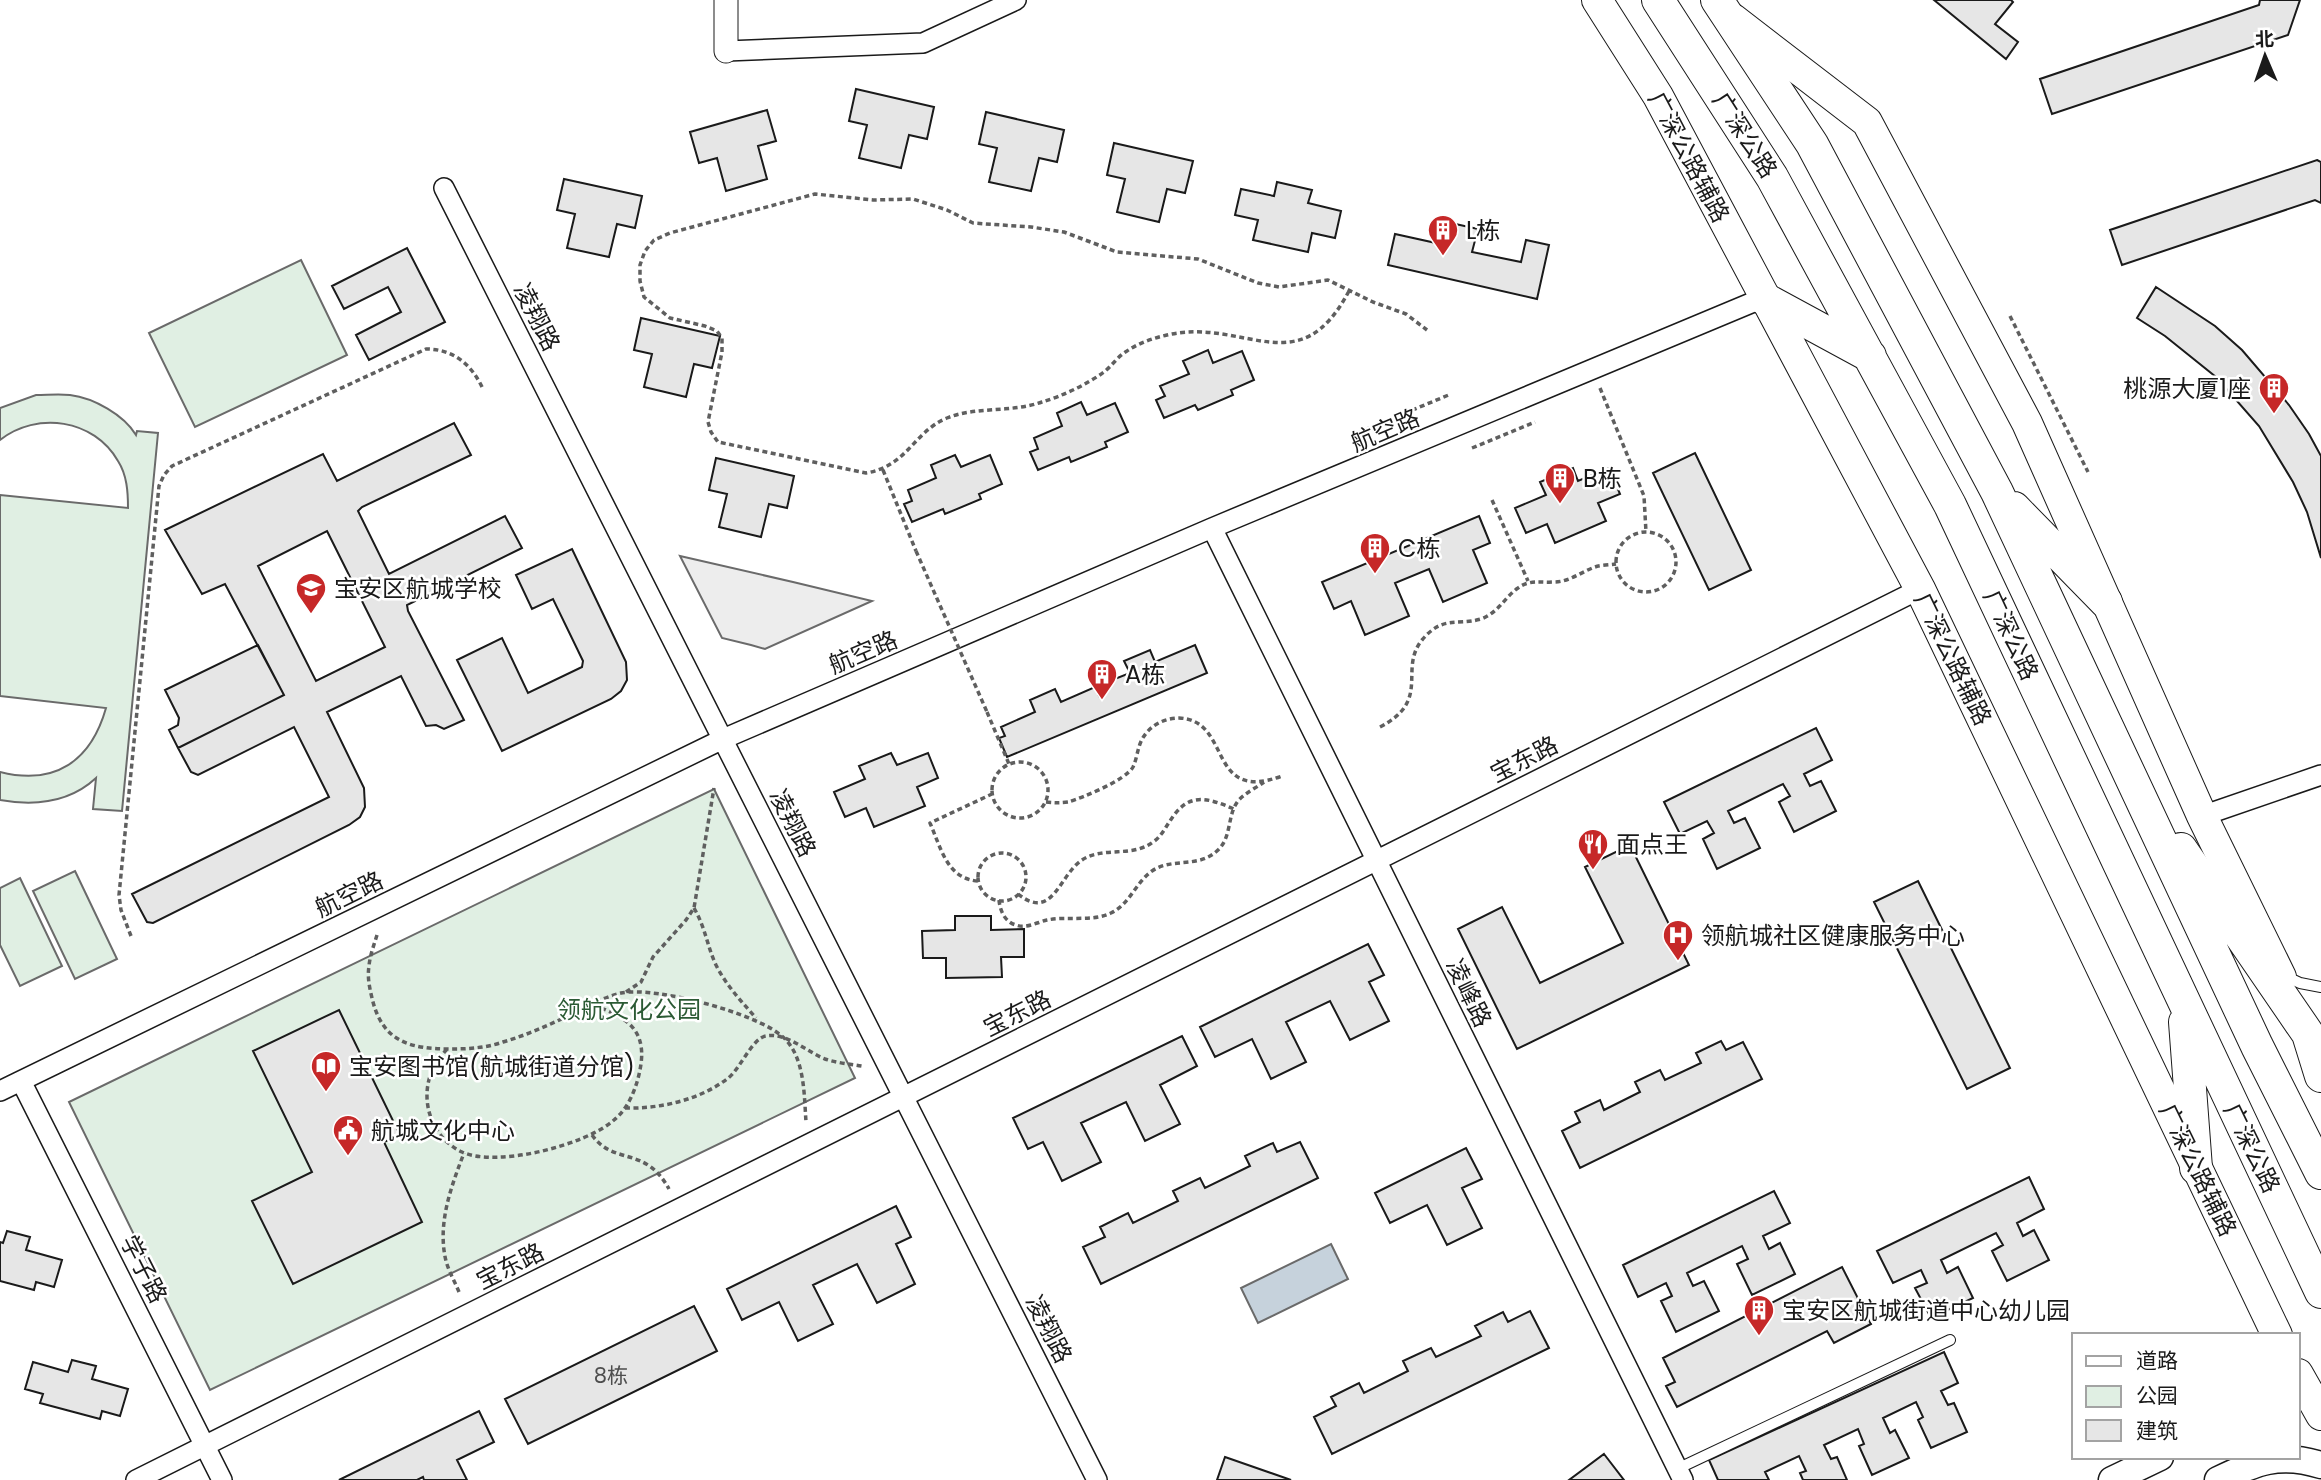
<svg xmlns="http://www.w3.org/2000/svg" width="2321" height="1480" font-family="Poppins,'Noto Sans SC',sans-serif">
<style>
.green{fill:#e0efe3;stroke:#6a6a6a;stroke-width:2}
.parking{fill:#ededed;stroke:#6a6a6a;stroke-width:2}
.water{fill:#c6d2dc;stroke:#6a6a6a;stroke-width:2}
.building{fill:#e6e6e6;stroke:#1a1a1a;stroke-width:2;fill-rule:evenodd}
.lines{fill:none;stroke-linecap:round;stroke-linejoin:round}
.service-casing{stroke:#1a1a1a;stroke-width:12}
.minor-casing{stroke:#1a1a1a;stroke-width:22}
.tertiary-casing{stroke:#1a1a1a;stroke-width:25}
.secondary-casing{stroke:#1a1a1a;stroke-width:29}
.primary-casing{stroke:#1a1a1a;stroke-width:32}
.trunk-casing{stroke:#1a1a1a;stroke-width:34}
.path{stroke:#5f5f5f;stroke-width:3.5;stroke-dasharray:5 3.5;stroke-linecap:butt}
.service{stroke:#fff;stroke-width:10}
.minor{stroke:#fff;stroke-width:19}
.tertiary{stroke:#fff;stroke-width:23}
.secondary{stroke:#fff;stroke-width:26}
.primary{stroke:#fff;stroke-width:30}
.trunk{stroke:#fff;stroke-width:32}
.path-bridge{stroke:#5f5f5f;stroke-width:3.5;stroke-dasharray:5 3.5;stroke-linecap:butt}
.labels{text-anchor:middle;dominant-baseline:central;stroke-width:5;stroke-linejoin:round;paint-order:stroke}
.number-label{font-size:21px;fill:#4d4d4d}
.street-label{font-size:24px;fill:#1a1a1a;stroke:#fff}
.poi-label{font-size:24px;fill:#1a1a1a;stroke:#fff;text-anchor:start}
.park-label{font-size:24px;fill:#2b5a34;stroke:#fff}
</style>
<rect width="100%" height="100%" fill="#fff"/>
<path class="green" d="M301,260L347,355L195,427L149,333Z
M36,395C47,395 59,394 70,395C94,398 124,415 136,435L137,431L158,433L122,811L93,809L96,778C69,803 34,806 0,800V772C55,786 91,761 106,708L0,696V495L128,508C128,492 127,475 118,461C94,419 37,411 0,440V408Z
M714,789L855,1078L210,1390L69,1102Z
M75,871L117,959L75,979L33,891Z
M20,878L62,966L20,986L0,945V888Z"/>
<path class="parking" d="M680,556L793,582L872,601L765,649L751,645L722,638Z"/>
<path class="water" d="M1331,1244L1348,1279L1258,1323L1241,1288Z"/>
<path class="building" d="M1934,0H2011L2013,2L1995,24L2018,42L2006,59Z
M2260,0H2300L2288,35L2052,114L2040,79L2259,5Z
M856,89L934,107L927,139L909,135L901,168L859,158L867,125L849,121Z
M767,110L776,141L758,146L767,179L726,191L717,158L699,163L690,132Z
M986,112L1064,130L1057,162L1039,158L1031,191L989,182L997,148L979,144Z
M1114,143L1193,161L1185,193L1167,189L1159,222L1117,212L1125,179L1107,175Z
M2317,160L2321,162V203L2315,200L2122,265L2110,230Z
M564,179L642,196L635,228L617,224L609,257L567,248L575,214L557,210Z
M1277,182L1312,190L1308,203L1341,211L1335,238L1312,233L1308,252L1253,240L1258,220L1235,215L1241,189L1274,196Z
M1451,223L1478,229L1472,252L1521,262L1526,240L1549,245L1537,299L1388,265L1395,234L1445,245Z
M407,248L445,322L369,360L356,335L401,312L388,287L344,309L332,286Z
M2156,287L2215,326L2242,350L2289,405L2309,434L2321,456V558L2307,512L2293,482L2259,426L2216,377L2165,336L2137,318Z
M641,318L720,336L712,368L694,364L686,397L644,387L652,354L634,350Z
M1208,350L1213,363L1242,351L1254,380L1231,390L1233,395L1198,410L1195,405L1164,418L1156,400L1165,396L1160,386L1189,374L1183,361Z
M1081,402L1087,415L1115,403L1128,432L1105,442L1107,447L1071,462L1069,457L1038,470L1030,452L1038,449L1034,438L1062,426L1057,413Z
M454,423L471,455L362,507L358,511L389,574L505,516L522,548L407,605L408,611L464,720L444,729L436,725L426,726L401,676L327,712L364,788L365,807L360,817L349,825L153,923L147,922L132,894L329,797L294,727L198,775L191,772L178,748L284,695L225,584L202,594L165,530L323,454L337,481ZM327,531L385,647L316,681L258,566Z
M1695,453L1751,570L1709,590L1653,473Z
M955,455L961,467L990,455L1002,484L979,494L981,499L945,514L943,509L912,522L904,504L912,501L908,490L936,478L931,465Z
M716,458L794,476L787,508L769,504L761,537L719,527L727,494L709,490Z
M1573,468L1578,481L1609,468L1620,494L1598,503L1606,521L1555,543L1547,524L1526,533L1515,508L1546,495L1540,482Z
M1479,516L1490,543L1473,550L1487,583L1443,602L1429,569L1395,583L1409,616L1365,635L1351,601L1334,609L1322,582Z
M572,549L626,662L627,680L621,691L611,699L502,751L457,660L502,638L528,693L582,667L583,661L553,599L532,609L516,575Z
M258,645L284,695L178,748L169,730L178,725L179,718L165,690Z
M1195,645L1207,673L1007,757L999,738L1005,736L1001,727L1035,712L1030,700L1055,689L1061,702L1095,687L1099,696L1106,693L1102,684L1130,673L1124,661L1150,650L1155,662Z
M1816,728L1832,760L1804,774L1810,786L1821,781L1836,811L1794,832L1779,802L1790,796L1783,784L1728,811L1734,823L1745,818L1760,848L1717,869L1703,839L1714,833L1707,821L1680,834L1664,802Z
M891,753L897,765L928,753L938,778L917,787L925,806L874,827L866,808L845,817L834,792L865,779L859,766Z
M1630,845L1689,965L1517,1049L1458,929L1502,907L1540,983L1623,943L1585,867Z
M1918,881L2010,1068L1967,1089L1874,902Z
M955,916H991V930L1024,929V957H1001L1002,977L946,978V958H923L922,931L955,930Z
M1368,944L1384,975L1369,982L1389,1021L1350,1040L1330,1001L1286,1022L1306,1062L1271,1079L1252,1039L1215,1057L1200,1027Z
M339,1010L400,1135L384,1142L422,1222L293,1284L252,1201L312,1172L253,1051Z
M1182,1036L1197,1066L1160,1085L1180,1124L1145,1141L1126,1102L1081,1123L1101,1162L1062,1181L1043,1142L1028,1149L1013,1118Z
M1721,1041L1726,1050L1743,1042L1762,1079L1580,1168L1562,1131L1580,1122L1575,1112L1600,1100L1604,1110L1640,1092L1635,1082L1660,1070L1665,1080L1701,1063L1696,1053Z
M1300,1142L1318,1178L1101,1284L1083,1247L1105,1237L1100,1227L1128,1213L1133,1223L1178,1201L1173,1191L1200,1178L1205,1188L1250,1166L1245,1156L1273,1143L1277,1152Z
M1466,1148L1482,1179L1462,1188L1482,1228L1447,1245L1427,1205L1390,1223L1375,1193Z
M2029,1177L2044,1209L2017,1223L2023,1236L2034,1230L2049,1260L2007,1281L1992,1251L2003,1245L1996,1233L1941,1260L1947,1273L1958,1267L1973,1298L1931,1318L1915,1288L1927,1283L1921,1270L1893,1283L1877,1251Z
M1774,1191L1790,1223L1763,1236L1769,1249L1780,1243L1795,1274L1752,1295L1737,1264L1748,1259L1742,1246L1687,1273L1693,1286L1704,1281L1719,1311L1676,1332L1661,1301L1672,1296L1666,1283L1638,1297L1623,1265Z
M896,1206L911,1237L896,1244L915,1284L877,1303L857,1264L813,1285L833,1324L798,1341L779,1302L742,1320L727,1289Z
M7,1231L30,1237L26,1250L62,1260L54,1287L36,1282L34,1290L0,1281V1242L3,1243Z
M1842,1267L1871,1324L1834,1343L1827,1331L1677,1407L1666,1386L1675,1382L1663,1358Z
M694,1306L717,1351L528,1444L505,1399Z
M1530,1311L1549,1348L1332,1454L1314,1417L1336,1406L1331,1397L1359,1383L1364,1393L1408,1371L1403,1361L1431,1348L1436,1357L1481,1336L1475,1326L1503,1312L1508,1322Z
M1944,1352L1958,1383L1941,1391L1948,1405L1954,1403L1967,1432L1931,1448L1918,1420L1923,1417L1916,1402L1883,1418L1890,1433L1895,1430L1909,1458L1872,1475L1859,1446L1864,1444L1858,1429L1824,1445L1831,1459L1837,1457L1847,1480H1803L1800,1473L1806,1471L1799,1456L1765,1472L1769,1480H1718L1709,1460Z
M72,1360L96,1366L92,1379L128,1389L120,1416L102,1411L100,1419L40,1403L43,1394L25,1389L33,1362L68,1372Z
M479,1411L494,1442L457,1460L467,1480H424L423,1477L417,1480H339Z
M1604,1454L1624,1480H1569Z
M1225,1457L1291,1480H1217Z"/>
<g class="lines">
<g class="service-casing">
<path id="service" d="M2285,976L2300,983L2321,987
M1677,1469L1950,1340"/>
</g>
<g class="minor-casing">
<path id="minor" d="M726,51L923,43L1016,0
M444,188L1097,1480
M1212,528L1683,1480
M2202,816L2321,775
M21,1081L222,1480
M0,1091L723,739L1212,528L1763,298
M136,1480L1920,589"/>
</g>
<g class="tertiary-casing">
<path id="tertiary" d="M726,51V0"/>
</g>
<g class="secondary-casing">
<path id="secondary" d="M2112,1480L2160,1457
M2218,1480C2256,1462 2279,1452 2321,1465"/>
</g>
<g class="primary-casing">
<path id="primary" d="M1597,0L1658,96L1920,589L2277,1335
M1733,19L1867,122L2027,423L2202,816L2281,977
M2298,1374L2321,1415"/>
</g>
<g class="trunk-casing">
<path id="trunk" d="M1658,0L1772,177L1950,505L2321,1292
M1717,0L1812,144L1997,492L2257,1046L2321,1173
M1763,298L1870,356
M2014,508L2106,602
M2181,849L2308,1034L2321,1076
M2185,1022L2196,1168"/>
</g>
<path class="path" d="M1349,291C1299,386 1245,317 1167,335C1153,338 1139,343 1127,351C1118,356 1112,366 1104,372C1086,385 1062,396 1042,402C1011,413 977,406 947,418C913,432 908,466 866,473L718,442L711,432L708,422L722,352V338L717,331L705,326L670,318L644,297L640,281V265L645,251L654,240L670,233L815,194L873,200L913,199L947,210L973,223L1031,227L1064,232L1117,252L1198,259L1258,283L1279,287L1328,280L1373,302L1406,314L1427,330
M2010,316L2088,472
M1600,388L1644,496L1646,532
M1357,433L1451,394
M1472,448L1535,422
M883,470L916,551
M1492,500L1528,581
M1616 562a30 30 0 1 1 60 0a30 30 0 1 1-60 0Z
M987,712L1009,764
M1380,727C1432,700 1398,670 1422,640C1443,615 1456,626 1481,619C1498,613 1505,597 1518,588C1530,579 1541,583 1554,582C1569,582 1581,572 1595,567C1601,565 1609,565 1616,564
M992 790a28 28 0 1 1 56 0a28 28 0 1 1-56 0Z
M1046,802C1054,803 1060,803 1068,802C1082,798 1126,780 1133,767C1136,761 1137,753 1139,747C1144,729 1161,718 1179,718C1233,720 1206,804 1282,776
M978 877a24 24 0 1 1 48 0a24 24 0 1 1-48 0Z
M978,881C947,879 941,848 930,823L992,794
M1018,894C1053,922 1059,875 1082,860C1103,846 1132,858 1153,842C1161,837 1165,828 1170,821C1188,792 1206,797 1234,809
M999,900C1000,911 1005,922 1016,925C1026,929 1038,922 1047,920C1067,916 1093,922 1111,913C1130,904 1136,882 1152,871C1172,857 1199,869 1218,850C1232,837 1227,815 1238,801C1245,793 1256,788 1264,782
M694,908C706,929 707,946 716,965C726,985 741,1001 756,1018
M377,935C374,945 370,955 369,966C367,978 370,990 373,1002C384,1043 412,1049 451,1049C468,1049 486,1048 503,1042C527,1035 549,1025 572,1014C588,1006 604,997 621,993C655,986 757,1013 783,1037C805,1057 804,1094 806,1122
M131,936L121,910L119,895L159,486L164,475L172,466L426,349C454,349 472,365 483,389
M626,992L641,982L653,957L686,920L694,908L714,788
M447,1049C441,1056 435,1063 432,1071C419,1101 432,1138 462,1152C497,1168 586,1145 614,1120C630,1107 638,1084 641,1064C646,1027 623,1016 593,1005
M625,1108C660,1109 699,1100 727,1079C740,1070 752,1038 766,1036C786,1032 807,1052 825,1059C837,1063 850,1064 862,1066
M592,1135C614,1166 645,1145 669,1189
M459,1292C455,1282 449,1272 446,1261C437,1224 451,1187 464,1153"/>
<use href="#service" class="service"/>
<use href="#minor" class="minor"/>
<use href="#tertiary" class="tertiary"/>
<use href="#secondary" class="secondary"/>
<use href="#primary" class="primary"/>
<use href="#trunk" class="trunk"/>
<path class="path-bridge" d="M916,551L987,712"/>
</g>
<defs>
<g id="building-pin" transform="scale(1.575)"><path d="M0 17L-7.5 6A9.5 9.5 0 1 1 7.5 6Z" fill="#c62828" stroke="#fff"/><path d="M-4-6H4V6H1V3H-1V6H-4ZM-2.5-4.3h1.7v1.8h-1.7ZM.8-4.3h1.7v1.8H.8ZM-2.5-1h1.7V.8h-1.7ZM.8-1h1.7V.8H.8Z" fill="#fff"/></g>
<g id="school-pin" transform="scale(1.575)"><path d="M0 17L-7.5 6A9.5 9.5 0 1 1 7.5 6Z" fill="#c62828" stroke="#fff"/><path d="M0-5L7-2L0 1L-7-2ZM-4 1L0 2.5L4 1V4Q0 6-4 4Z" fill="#fff"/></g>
<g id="restaurant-pin" transform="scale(1.575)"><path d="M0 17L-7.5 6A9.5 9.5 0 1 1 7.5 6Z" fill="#c62828" stroke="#fff"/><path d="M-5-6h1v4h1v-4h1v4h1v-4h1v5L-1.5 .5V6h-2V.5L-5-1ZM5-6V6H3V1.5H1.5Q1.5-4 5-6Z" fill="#fff"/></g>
<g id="hospital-pin" transform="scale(1.575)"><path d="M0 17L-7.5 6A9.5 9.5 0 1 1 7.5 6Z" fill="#c62828" stroke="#fff"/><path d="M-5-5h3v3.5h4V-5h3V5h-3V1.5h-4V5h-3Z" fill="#fff"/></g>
<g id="library-pin" transform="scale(1.575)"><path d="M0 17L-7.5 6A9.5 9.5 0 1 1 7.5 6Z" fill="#c62828" stroke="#fff"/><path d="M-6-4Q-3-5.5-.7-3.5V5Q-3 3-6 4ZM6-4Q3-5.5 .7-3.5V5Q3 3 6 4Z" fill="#fff"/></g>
<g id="civic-pin" transform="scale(1.575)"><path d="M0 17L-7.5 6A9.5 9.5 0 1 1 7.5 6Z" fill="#c62828" stroke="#fff"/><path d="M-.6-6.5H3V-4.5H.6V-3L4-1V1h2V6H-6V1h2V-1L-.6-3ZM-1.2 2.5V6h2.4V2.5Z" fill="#fff"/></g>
</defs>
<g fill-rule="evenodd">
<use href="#building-pin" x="1443" y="230"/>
<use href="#building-pin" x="2274" y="388"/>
<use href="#building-pin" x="1560" y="478"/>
<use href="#building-pin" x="1375" y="548"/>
<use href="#school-pin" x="311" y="588"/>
<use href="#building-pin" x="1102" y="674"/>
<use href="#restaurant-pin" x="1593" y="844"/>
<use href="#hospital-pin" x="1678" y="935"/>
<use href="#library-pin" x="326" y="1066"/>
<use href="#civic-pin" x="348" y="1130"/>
<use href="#building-pin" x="1759" y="1310"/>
</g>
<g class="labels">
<g class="number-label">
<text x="611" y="1375">8栋</text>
</g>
<g class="street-label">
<text transform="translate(1745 135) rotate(57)">广深公路</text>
<text transform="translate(1689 157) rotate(62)">广深公路辅路</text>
<text transform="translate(537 317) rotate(63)">凌翔路</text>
<text transform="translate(1385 430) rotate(-23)">航空路</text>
<text transform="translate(2011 635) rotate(65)">广深公路</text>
<text transform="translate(863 652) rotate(-23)">航空路</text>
<text transform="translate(1953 659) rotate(64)">广深公路辅路</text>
<text transform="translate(1524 759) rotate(-27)">宝东路</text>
<text transform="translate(793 823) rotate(63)">凌翔路</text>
<text transform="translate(349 894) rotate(-26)">航空路</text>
<text transform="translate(1469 993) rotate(64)">凌峰路</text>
<text transform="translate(1017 1013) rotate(-27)">宝东路</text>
<text transform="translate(2252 1148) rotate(64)">广深公路</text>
<text transform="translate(2198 1170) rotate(64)">广深公路辅路</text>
<text transform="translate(510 1266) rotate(-27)">宝东路</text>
<text transform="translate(144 1269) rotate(63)">学子路</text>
<text transform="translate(1049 1329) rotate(63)">凌翔路</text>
</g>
<g class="poi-label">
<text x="1466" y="230">L栋</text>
<text x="2251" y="388" text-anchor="end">桃源大厦1座</text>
<text x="1583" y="478">B栋</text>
<text x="1398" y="548">C栋</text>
<text x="334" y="588">宝安区航城学校</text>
<text x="1125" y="674">A栋</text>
<text x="1616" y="844">面点王</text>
<text x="1701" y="935">领航城社区健康服务中心</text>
<text x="349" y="1066">宝安图书馆(航城街道分馆)</text>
<text x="371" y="1130">航城文化中心</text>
<text x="1782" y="1310">宝安区航城街道中心幼儿园</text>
</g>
<g class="park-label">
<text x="629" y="1009">领航文化公园</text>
</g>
</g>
<rect x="2072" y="1333" width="228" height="126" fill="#ffffff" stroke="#a3a3a3" stroke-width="2"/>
<rect x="2086" y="1356" width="35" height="10" fill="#ffffff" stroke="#a3a3a3" stroke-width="2"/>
<text x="2136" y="1368" font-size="21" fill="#1a1a1a">道路</text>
<rect x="2086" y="1386" width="35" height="21" fill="#e0efe3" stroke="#a3a3a3" stroke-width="2"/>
<text x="2136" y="1403" font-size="21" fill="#1a1a1a">公园</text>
<rect x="2086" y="1420" width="35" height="21" fill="#e6e6e6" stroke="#a3a3a3" stroke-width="2"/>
<text x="2136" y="1438" font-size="21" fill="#1a1a1a">建筑</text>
<g transform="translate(2265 56) rotate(358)" stroke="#ffffff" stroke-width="5" paint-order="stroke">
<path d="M0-5L12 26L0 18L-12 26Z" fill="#1a1a1a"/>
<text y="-10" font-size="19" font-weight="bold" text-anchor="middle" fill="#1a1a1a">北</text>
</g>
</svg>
